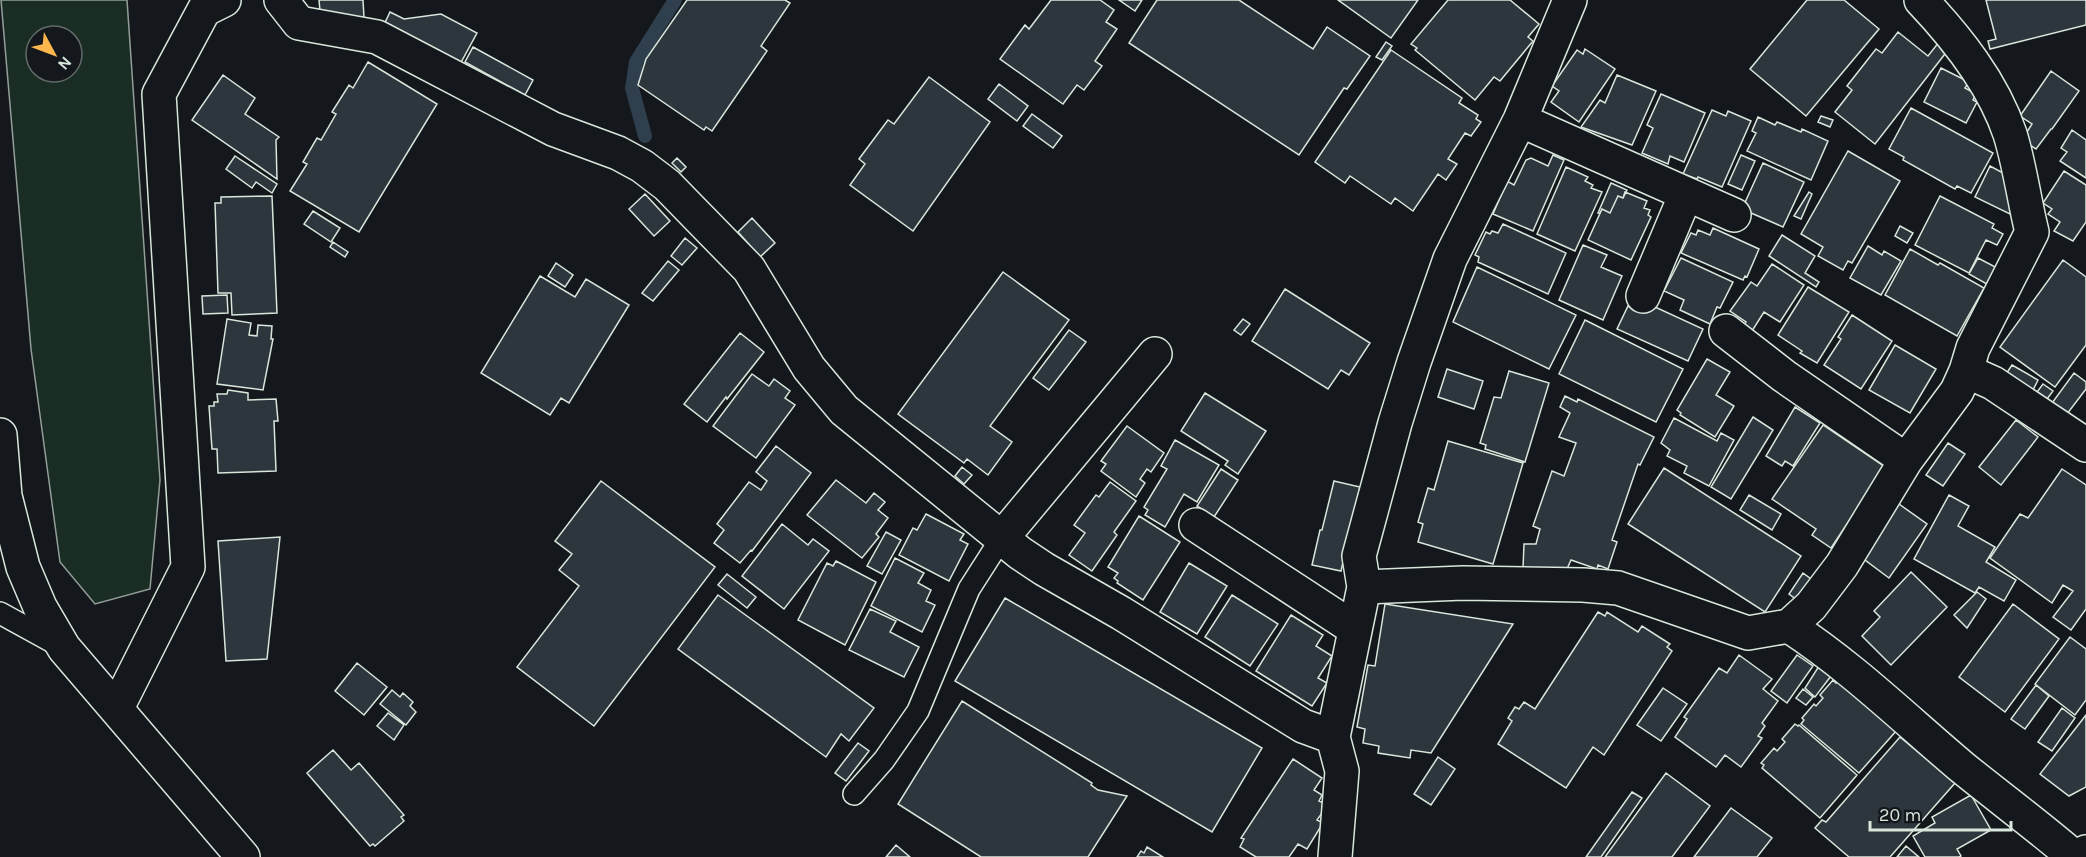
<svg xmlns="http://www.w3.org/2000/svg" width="2086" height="857" font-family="Karla,sans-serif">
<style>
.green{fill:#1a2d24;stroke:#939e99;stroke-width:1.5;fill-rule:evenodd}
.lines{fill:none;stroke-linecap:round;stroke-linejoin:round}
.stream{stroke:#2f3f4d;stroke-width:14}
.building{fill:#2c363c;stroke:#d8e6dc;stroke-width:1.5}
.lane-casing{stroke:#d8e6dc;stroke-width:24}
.street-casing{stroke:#d8e6dc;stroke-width:36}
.secondary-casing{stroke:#d8e6dc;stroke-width:36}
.primary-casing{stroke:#d8e6dc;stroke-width:36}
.lane{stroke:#14181c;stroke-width:21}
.street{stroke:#14181c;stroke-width:33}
.secondary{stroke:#14181c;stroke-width:33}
.primary{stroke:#14181c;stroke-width:33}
</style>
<rect width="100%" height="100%" fill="#14181c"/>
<path class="green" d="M1,0H127L160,480L150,589L95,604L60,562L31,349ZM36,36H72V72H36Z"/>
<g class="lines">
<path class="stream" d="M645,136L632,88L636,62L675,0"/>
</g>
<path class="building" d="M319,0H363L364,18L320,11Z
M687,0H785L790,3L761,46L767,51L712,131L706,127L704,130L638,85L646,59Z
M1051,0H1100L1114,10L1106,22L1117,29L1095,61L1102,66L1084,90L1077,85L1063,104L1000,59L1025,25L1029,29Z
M1119,0H1142L1135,11Z
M1157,0H1239L1313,49L1327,27L1370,56L1347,89L1344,88L1299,155L1129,43Z
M1338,0H1418L1391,38Z
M1448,0H1510L1539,24L1528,37L1533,41L1500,81L1494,77L1475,100L1415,50L1417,48L1411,44Z
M1807,0H1844L1879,29L1806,116L1750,69Z
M1986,0H2086V25L1990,49L1988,41L1996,39Z
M390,12L404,19L441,14L477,33L459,66L383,27Z
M1898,32L1928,56L1939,42L1948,50L1875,144L1835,112L1852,90L1847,86L1876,49L1882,53Z
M1386,42L1392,46L1382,60L1376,57Z
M473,47L533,80L525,95L465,62Z
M1585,49L1615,69L1579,122L1551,102L1559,91L1552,86L1577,50L1583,54Z
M1391,50L1462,98L1459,103L1478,115L1476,119L1481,122L1471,136L1465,133L1448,159L1457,164L1446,180L1438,174L1413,211L1395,198L1391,204L1350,176L1345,183L1315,162Z
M368,62L437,104L359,232L290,191L307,164L303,162L317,138L321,140L336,114L332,112L349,85L353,88Z
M1941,68L1969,82L1965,88L1976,94L1973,100L1977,102L1966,123L1924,102Z
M2051,71L2079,91L2052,129H2051L2036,149L2022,140L2032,124L2020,116Z
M223,75L255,98L245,114L279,137L276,140L277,179L192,120Z
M1617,75L1656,91L1632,145L1581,127L1600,100L1605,103Z
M929,77L990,122L913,231L850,185L865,164L859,159L888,120L894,124Z
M999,84L1028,106L1017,121L988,99Z
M1661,94L1705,113L1684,162L1670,156L1668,164L1642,153L1653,128L1647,125Z
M1911,108L1993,153L1971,193L1957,186L1955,189L1903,160L1904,157L1889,149Z
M1712,110L1726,116L1728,111L1751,121L1722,187L1698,177L1697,179L1683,174Z
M1032,114L1062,136L1053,148L1023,126Z
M1821,116L1833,120L1830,127L1818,122Z
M1758,117L1775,125L1777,122L1801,132L1802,129L1828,141L1811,180L1747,151L1756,133L1752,131Z
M2072,130L2086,140V178L2060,161L2067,152L2061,148Z
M1848,151L1900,181L1852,263L1848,261L1843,270L1818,256L1823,247L1801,234Z
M1553,155L1564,160L1533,231L1493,214L1507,181L1514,185L1526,160L1531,158L1548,166Z
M1741,155L1755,161L1742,190L1728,184Z
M235,156L277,184L272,193L256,182L252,188L226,169Z
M677,158L686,167L681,172L672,163Z
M1763,163L1804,182L1783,227L1742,209Z
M1990,166L2005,174L2014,216L1975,197Z
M1566,167L1588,177L1585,181L1593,185L1591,188L1602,192L1575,251L1537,234Z
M2064,171L2086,185V222L2073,241L2054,231L2060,222L2048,214L2052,209L2043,203Z
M1611,183L1627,190L1623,198L1618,196L1610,213L1602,209L1600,213H1598Z
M1625,192L1647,201L1644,208L1650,210L1648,215L1651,217L1631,260L1588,240L1602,209L1610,213L1618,196L1623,198Z
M1809,192L1812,194L1801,219L1794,216Z
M645,194L670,221L654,236L629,209Z
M272,196L277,313L232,315L231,293H218L215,203H221V197Z
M1940,196L1994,224L1992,228L2003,234L1997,245L1986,240L1969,273L1915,245Z
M313,211L340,228L331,242L304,224Z
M752,218L775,243L760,257L738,232Z
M1503,224L1566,253L1548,294L1478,262L1479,257L1475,255L1486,232L1490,234L1492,231L1498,233Z
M1900,226L1913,233L1907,243L1895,236Z
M1713,228L1759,249L1747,277L1745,276L1743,280L1681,253L1691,233L1696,235L1698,230L1710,235Z
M1782,235L1815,256L1805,273L1819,282L1816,287L1769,256Z
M685,238L697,248L682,265L671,256Z
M333,242L348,252L345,257L330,247Z
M1583,245L1607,255L1601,267L1622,276L1603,320L1559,300Z
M1868,246L1882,255L1884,251L1901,261L1881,295L1850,278Z
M1910,249L1938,265L1940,263L1984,288L1957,336L1885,295Z
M1681,258L1733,282L1720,308L1717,307L1710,324L1680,310L1684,300L1664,291Z
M1978,258L2001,270L1992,287L1969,274Z
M2063,260L2086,277V345L2055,387L2000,347Z
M668,261L679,270L653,301L642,293Z
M556,263L573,275L565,287L548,276Z
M1772,264L1804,285L1780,322L1764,312L1752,331L1744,325L1746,322L1730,311L1751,282L1757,286Z
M1477,267L1576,315L1549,369L1453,322Z
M1003,272L1069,320L990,426L1012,442L988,475L967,459L964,463L898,414Z
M540,276L575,297L586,279L629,305L569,403L561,398L550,415L481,373Z
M1808,287L1849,312L1817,363L1800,353L1802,351L1778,335Z
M1285,289L1370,343L1349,375L1341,370L1328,389L1252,341Z
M227,295L228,313L203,314L202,296Z
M1642,301L1703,329L1688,361L1617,329L1628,306L1637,310Z
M1852,315L1892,341L1861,389L1824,365L1841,339L1838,337Z
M227,319L251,323L249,335L257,336L258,325L272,326L271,339H273L263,390L217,384Z
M1243,319L1250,324L1241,335L1234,330Z
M1585,320L1683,369L1656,422L1559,374Z
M1069,330L1086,342L1049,390L1033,378Z
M740,333L764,352L727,399L726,397L707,422L684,404Z
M1895,345L1936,369L1910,413L1869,390Z
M1707,359L1730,372L1716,395L1734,406L1715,437L1680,415L1681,413L1677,410Z
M2012,365L2038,380L2033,390L2006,374Z
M1447,369L1483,381L1474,409L1438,397Z
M1509,371L1549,383L1525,462L1485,449L1486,445L1480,443L1494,397L1501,398Z
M2074,373L2086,382V389L2067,414L2052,403Z
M752,374L769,386L774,379L790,391L785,398L795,405L756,458L713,426Z
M2043,384L2053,391L2047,399L2037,392Z
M228,390L248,393V400L276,399L278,421H274L276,471L218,473L217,449H212L209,406H214V402H218L217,394H227Z
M1205,393L1266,431L1238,474L1225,465L1228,461L1181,431Z
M1565,396L1577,402L1578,399L1654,437L1640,465L1638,464L1612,540L1617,542L1608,569L1598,565L1597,569L1571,560L1567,569L1523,568L1524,544H1536L1540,529L1533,526L1552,471L1564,476L1576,443L1559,437L1570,413L1560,407Z
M1795,407L1820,423L1793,466L1785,461L1782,466L1766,456Z
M1753,417L1773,430L1731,499L1711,487Z
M1674,418L1717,441L1721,433L1734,440L1709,486L1684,473L1687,466L1667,456L1670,450L1661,443Z
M2016,420L2038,437L2001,485L1979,467Z
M1823,425L1885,467L1831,548L1812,535L1816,529L1772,499Z
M1127,426L1164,453L1151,472L1147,469L1140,479L1145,483L1136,497L1101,471L1106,464L1101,461Z
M1175,440L1219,465L1197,502L1184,494L1165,527L1145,515L1148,510L1144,507L1167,469L1161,466Z
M1448,441L1523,463L1493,564L1418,542L1423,524L1418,522L1428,488L1434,490Z
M1948,443L1965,454L1943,486L1926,475Z
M776,446L811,473L752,551L751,550L740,563L714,543L724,530L717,524L749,482L761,490L767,481L756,472Z
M962,467L972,475L964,484L955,476Z
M1664,468L1801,556L1765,612L1628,524Z
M1221,469L1238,480L1214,517L1197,506Z
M2062,469L2086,485V609L2071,630L2053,617L2073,591L2063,585L2052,603L1990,558L2020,514L2028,518Z
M836,480L866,503L874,493L885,502L878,510L888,518L876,534L879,537L862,558L807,515Z
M601,481L715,567L594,726L517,667L579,586L559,570L572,554L555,541Z
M1334,481L1360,487L1341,571L1312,565L1320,530H1322Z
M1110,482L1136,501L1114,532L1117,535L1092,571L1069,555L1085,533L1074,525L1096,495L1099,497Z
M1749,495L1781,514L1772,530L1740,510Z
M1949,495L1969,506L1958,526L1995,547L1986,562L2016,580L2004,601L1979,587L1975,593L1914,559Z
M1899,504L1927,524L1889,578L1861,557Z
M926,514L964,534L960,540L968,544L949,581L899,555L913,528L917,530Z
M1139,516L1180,542L1143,600L1117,583L1118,581L1114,578L1118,573L1108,567Z
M782,524L808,545L813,539L829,551L784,609L742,576Z
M886,532L901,540L882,574L867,566Z
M280,537L267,659L226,661L218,541Z
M895,558L924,573L918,583L931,590L926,601L935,605L922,632L871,606Z
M836,561L876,582L845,645L798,620L827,563L833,566Z
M1189,563L1227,586L1197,634L1160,612Z
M1911,572L1947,607L1891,665L1862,636L1880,617L1874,611Z
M1803,573L1811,579L1797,600L1789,594Z
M727,574L756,597L747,608L718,585Z
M1977,592L1986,599L1967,628L1954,615Z
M718,595L874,708L849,741L841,734L826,757L678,649Z
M1232,595L1278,624L1250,666L1205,637Z
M1005,598L1262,748L1212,832L955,681Z
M1385,604L1513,624L1431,753L1411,750L1410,758L1378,753L1379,746L1363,743L1365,729L1357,727L1368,665L1375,666Z
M2013,604L2059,639L2005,712L1959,677Z
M870,609L896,621L890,632L919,647L904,677L849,650Z
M1598,612L1605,616L1607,612L1638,632L1642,626L1670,644L1667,647L1672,651L1604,755L1593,747L1566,788L1498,744L1512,721L1508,718L1515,707L1519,709L1524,702L1535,709Z
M1291,615L1323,635L1316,646L1332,656L1318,678L1327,683L1312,706L1256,671Z
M2070,637L2086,649V700L2075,715L2035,684Z
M1739,655L1772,679L1763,689L1778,701L1762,723L1765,726L1758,736L1762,738L1741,767L1725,755L1716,767L1675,737L1687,719L1684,717L1719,668L1727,673Z
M1797,655L1813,666L1787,703L1771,691Z
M357,663L387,687L364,715L335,691Z
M1819,666L1831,676L1815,697L1805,688Z
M1839,679L1897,730L1859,773L1801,724L1804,720L1802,718L1814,704L1816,706L1823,698L1820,695L1833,680L1836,683Z
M2036,685L2049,696L2025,729L2011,719Z
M1663,688L1687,704L1661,741L1637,725Z
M1803,689L1813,697L1806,705L1796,698Z
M392,690L400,697L403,693L413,702L410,706L416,712L406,725L380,704Z
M962,701L1092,783L1091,785L1098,790L1127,796L1088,857H981L898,804Z
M2062,708L2075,718L2052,751L2038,742Z
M388,713L404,725L394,740L377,726Z
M2086,715V787L2069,796L2040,774Z
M1795,724L1798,726L1799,725L1857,775L1820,818L1762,768L1764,765L1761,763L1774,748L1777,751L1785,742L1782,739Z
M1900,737L1955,783L1890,857H1849L1815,828L1822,820L1826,822Z
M858,743L869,751L846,781L835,773Z
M333,750L351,770L359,763L404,815L401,817L404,821L375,846L373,844L370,846L307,773Z
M1438,757L1455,769L1431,805L1414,794Z
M1293,759L1322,778L1314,790L1322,795L1319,801L1324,803L1322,807L1325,809L1317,820L1323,823L1307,849L1298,844L1289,857H1256L1240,847L1244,839L1241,838Z
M1666,773L1710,806L1672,857H1605Z
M1632,792L1642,798L1601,857H1586Z
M1971,795L1991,830L1957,849L1961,856L1959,857H1925L1913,836L1935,823L1932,817Z
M1731,808L1772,838L1757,857H1694Z
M896,845L910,857H886Z
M1906,846L1919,857H1897Z
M1147,847L1163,857H1137L1141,851L1144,853Z"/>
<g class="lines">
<g class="lane-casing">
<path id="lane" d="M0,613L60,646
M854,794L884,760L918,711L969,589L1001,539"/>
</g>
<g class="street-casing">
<path id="street" d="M281,0L299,23L377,37L553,129L618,153L642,166L667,185L749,269L809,368L844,410L1020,553L1044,569L1121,613L1303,726L1333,737
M1520,120L1734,215
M1643,296L1686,194
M1726,331L1784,376L1906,460
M1966,371L1993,383L2086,445
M1196,525L1355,629
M1001,539L1155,354
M1364,587L1463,583L1583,585L1618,588L1748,633L1789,626C1852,667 1906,720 1963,768C2000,798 2038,826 2074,857
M1789,626L1811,606L1842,565L1906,460L1957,391L1966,371L1973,348L2032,232C2024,200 2020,166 2010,134C1993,83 1957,38 1921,0
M117,708L188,567L159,94L204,10L224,0
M1335,857L1342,771L1333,737L1364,587L1359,556L1395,423L1414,362L1450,259L1520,120L1570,0"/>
</g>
<g class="secondary-casing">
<path id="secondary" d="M0,435L5,496L23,567L40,607L64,648L243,857"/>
</g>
<g class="primary-casing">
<path id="primary" d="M2077,857L2086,852"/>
</g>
<use href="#lane" class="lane"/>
<use href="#street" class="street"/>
<use href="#secondary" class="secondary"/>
<use href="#primary" class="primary"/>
</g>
<g transform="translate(54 54) rotate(131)"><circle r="28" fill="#14181c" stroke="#626a69" stroke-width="1.5"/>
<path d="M0-4.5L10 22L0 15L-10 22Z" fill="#ffb74d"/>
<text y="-9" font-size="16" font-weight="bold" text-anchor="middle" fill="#d8e6dc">N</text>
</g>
<path d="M1870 821v9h141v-9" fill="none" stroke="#d8e6dc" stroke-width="3"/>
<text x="1879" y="821" font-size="18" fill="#d8e6dc" stroke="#14181c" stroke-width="4.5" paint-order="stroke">20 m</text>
</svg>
